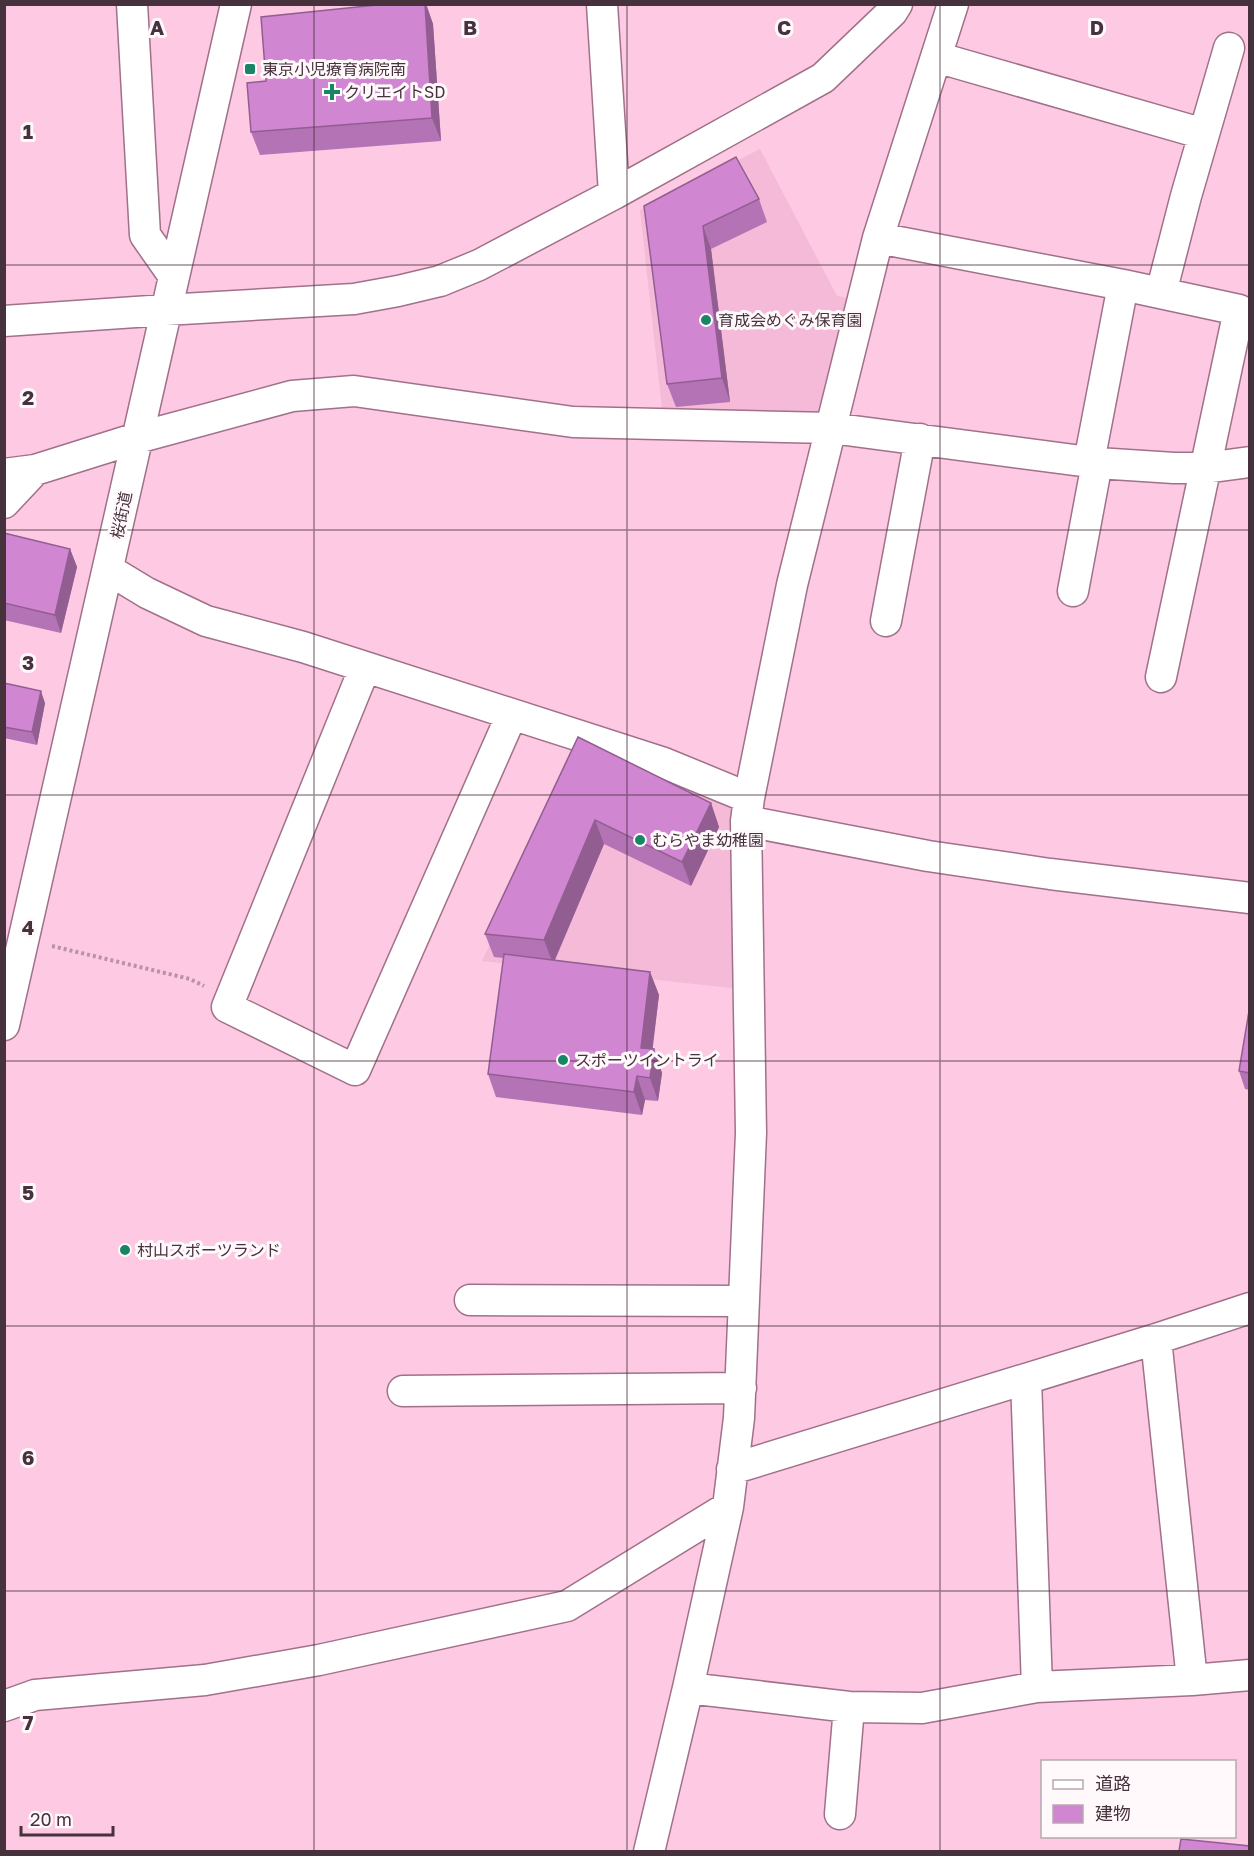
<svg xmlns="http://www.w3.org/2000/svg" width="1254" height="1856" font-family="'Golos Text','Noto Sans JP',sans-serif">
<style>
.built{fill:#f5bad8}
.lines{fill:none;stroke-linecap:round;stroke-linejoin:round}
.minor-casing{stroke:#a07189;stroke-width:33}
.path{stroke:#ba91a6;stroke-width:4;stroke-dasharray:3 3;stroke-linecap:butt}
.minor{stroke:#fff;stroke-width:30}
.wall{fill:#b473b4}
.shaded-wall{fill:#925e92}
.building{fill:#d186d1;stroke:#925e92;stroke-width:1.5}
.grid{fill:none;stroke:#46313c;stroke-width:1.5;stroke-opacity:0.55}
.poi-dot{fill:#188665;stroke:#fff9fc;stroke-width:2}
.labels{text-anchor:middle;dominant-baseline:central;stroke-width:6;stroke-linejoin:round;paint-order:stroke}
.poi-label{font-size:16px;fill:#46313c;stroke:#fff9fc;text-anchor:start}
.street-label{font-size:16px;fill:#46313c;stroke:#fff9fc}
.grid-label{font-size:20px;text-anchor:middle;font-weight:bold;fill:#46313c;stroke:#fff9fc;stroke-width:6;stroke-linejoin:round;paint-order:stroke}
</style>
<rect width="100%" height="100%" fill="#fdc9e3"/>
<path class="built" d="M760,149L837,296L854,299L825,421L663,418L640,210Z
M584,745L736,807L741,989L482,961Z"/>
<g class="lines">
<g class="minor-casing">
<path id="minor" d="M132,4L145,235L173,275
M602,4L614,194
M936,57L1204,134
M878,238L1123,285
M1161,293L1186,196L1229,48
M4,321L165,310L354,299L398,291L440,281L479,265L614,194L823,78L892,12L897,4
M1089,462L1123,285L1239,310L1161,677
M4,474L35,470L137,438L292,396L354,391L573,422L831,428L1097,463L1174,468H1205L1250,462
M4,503L35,470
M109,570L147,593L206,621L303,647L664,763L749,798
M1073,591L1097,463
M886,621L920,439
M365,667L227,1007L355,1070L512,714
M746,821L928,856L1050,874L1250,898
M4,1025C84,685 157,344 236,4
M470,1300L744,1301
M1156,1339L1192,1680
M1026,1379L1037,1687
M403,1391L741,1388
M732,1469L1156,1339L1250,1308
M688,1688L849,1707L922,1708L1037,1687L1192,1680L1250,1675
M4,1706L35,1695L205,1680L319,1660L567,1606L728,1507
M840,1814L849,1707
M649,1852L688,1688L728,1507L739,1418L751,1133L746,821L749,798L792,585L878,238L953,4"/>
</g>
<path class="path" d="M52,946L190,979L204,986"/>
<use href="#minor" class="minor"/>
</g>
<path class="wall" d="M386,4H426L433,24L441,141L260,155L251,132L266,81Z
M759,199L767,222L711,249L730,402L676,407L667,384L644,206Z
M4,533L70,549L77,567L61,633L4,620Z
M4,683L45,703L37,745L4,738Z
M578,737L711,803L719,827L691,886L604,844L555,960L650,972L659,995L652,1049H654L662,1073L658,1101L645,1100L642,1115L496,1097L488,1074L504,958L494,957L485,934Z
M1250,1005V1090L1245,1089L1239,1071Z"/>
<path class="shaded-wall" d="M425,4H426L433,24L441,141L432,118Z
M703,226L711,249L730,402L722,378Z
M70,549L77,567L61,633L55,615Z
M41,691L45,703L37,745L32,732Z
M711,803L719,827L691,886L682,862Z
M595,820L604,844L553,964L544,940Z
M650,972L659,995L650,1071L641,1048Z
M654,1049L662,1073L658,1101L650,1078Z
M637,1076L645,1100L642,1115L634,1092Z"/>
<path class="building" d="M386,4H425L432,118L251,132L247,83L266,81L261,17Z
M736,157L759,199L703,226L722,378L667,384L644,206Z
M4,533L70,549L55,615L4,603Z
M4,683L41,691L32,732L4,727Z
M578,737L711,803L682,862L595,820L544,940L485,934Z
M504,954L650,972L641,1048L654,1049L650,1078L637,1076L634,1092L488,1074Z
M1250,1005V1073L1239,1071Z
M1181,1839L1250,1846V1851H1179Z"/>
<path class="grid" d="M314,4V1852M627,4V1852M940,4V1852M4,265H1250M4,530H1250M4,795H1250M4,1061H1250M4,1326H1250M4,1591H1250"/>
<g class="poi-dot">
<rect x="244" y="63" width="12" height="12" rx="3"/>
<path d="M329 83h6v6h6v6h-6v6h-6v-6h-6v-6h6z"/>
<circle cx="706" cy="320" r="6"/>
<circle cx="640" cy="840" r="6"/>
<circle cx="563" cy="1060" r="6"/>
<circle cx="125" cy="1250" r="6"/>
</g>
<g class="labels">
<g class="poi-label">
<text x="262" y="69">東京小児療育病院南</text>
<text x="344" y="92">クリエイトSD</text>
<text x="718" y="320">育成会めぐみ保育園</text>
<text x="652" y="840">むらやま幼稚園</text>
<text x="575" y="1060">スポーツイントライ</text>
<text x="137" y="1250">村山スポーツランド</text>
</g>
<g class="street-label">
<text transform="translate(121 515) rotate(-78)">桜街道</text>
</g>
</g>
<g class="grid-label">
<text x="157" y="35">A</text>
<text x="470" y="35">B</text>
<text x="784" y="35">C</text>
<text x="1097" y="35">D</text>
<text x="28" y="139">1</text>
<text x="28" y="405">2</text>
<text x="28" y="670">3</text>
<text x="28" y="935">4</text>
<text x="28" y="1200">5</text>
<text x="28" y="1465">6</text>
<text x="28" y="1730">7</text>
</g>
<rect width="1254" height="1856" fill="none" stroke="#46313c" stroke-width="12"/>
<rect x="1041" y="1760" width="195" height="78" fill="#fff9fc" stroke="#b5a9af" stroke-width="1.5"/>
<rect x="1053" y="1780" width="30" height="9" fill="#ffffff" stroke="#b5a9af" stroke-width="1.5"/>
<text x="1095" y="1790" font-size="18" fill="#46313c">道路</text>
<rect x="1053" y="1805" width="30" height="18" fill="#d186d1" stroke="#b5a9af" stroke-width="1.5"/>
<text x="1095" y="1820" font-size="18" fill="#46313c">建物</text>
<path d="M21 1826v9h92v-9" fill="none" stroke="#46313c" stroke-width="3"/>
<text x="30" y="1826" font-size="18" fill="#46313c" stroke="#fff9fc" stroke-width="4.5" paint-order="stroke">20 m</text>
</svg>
